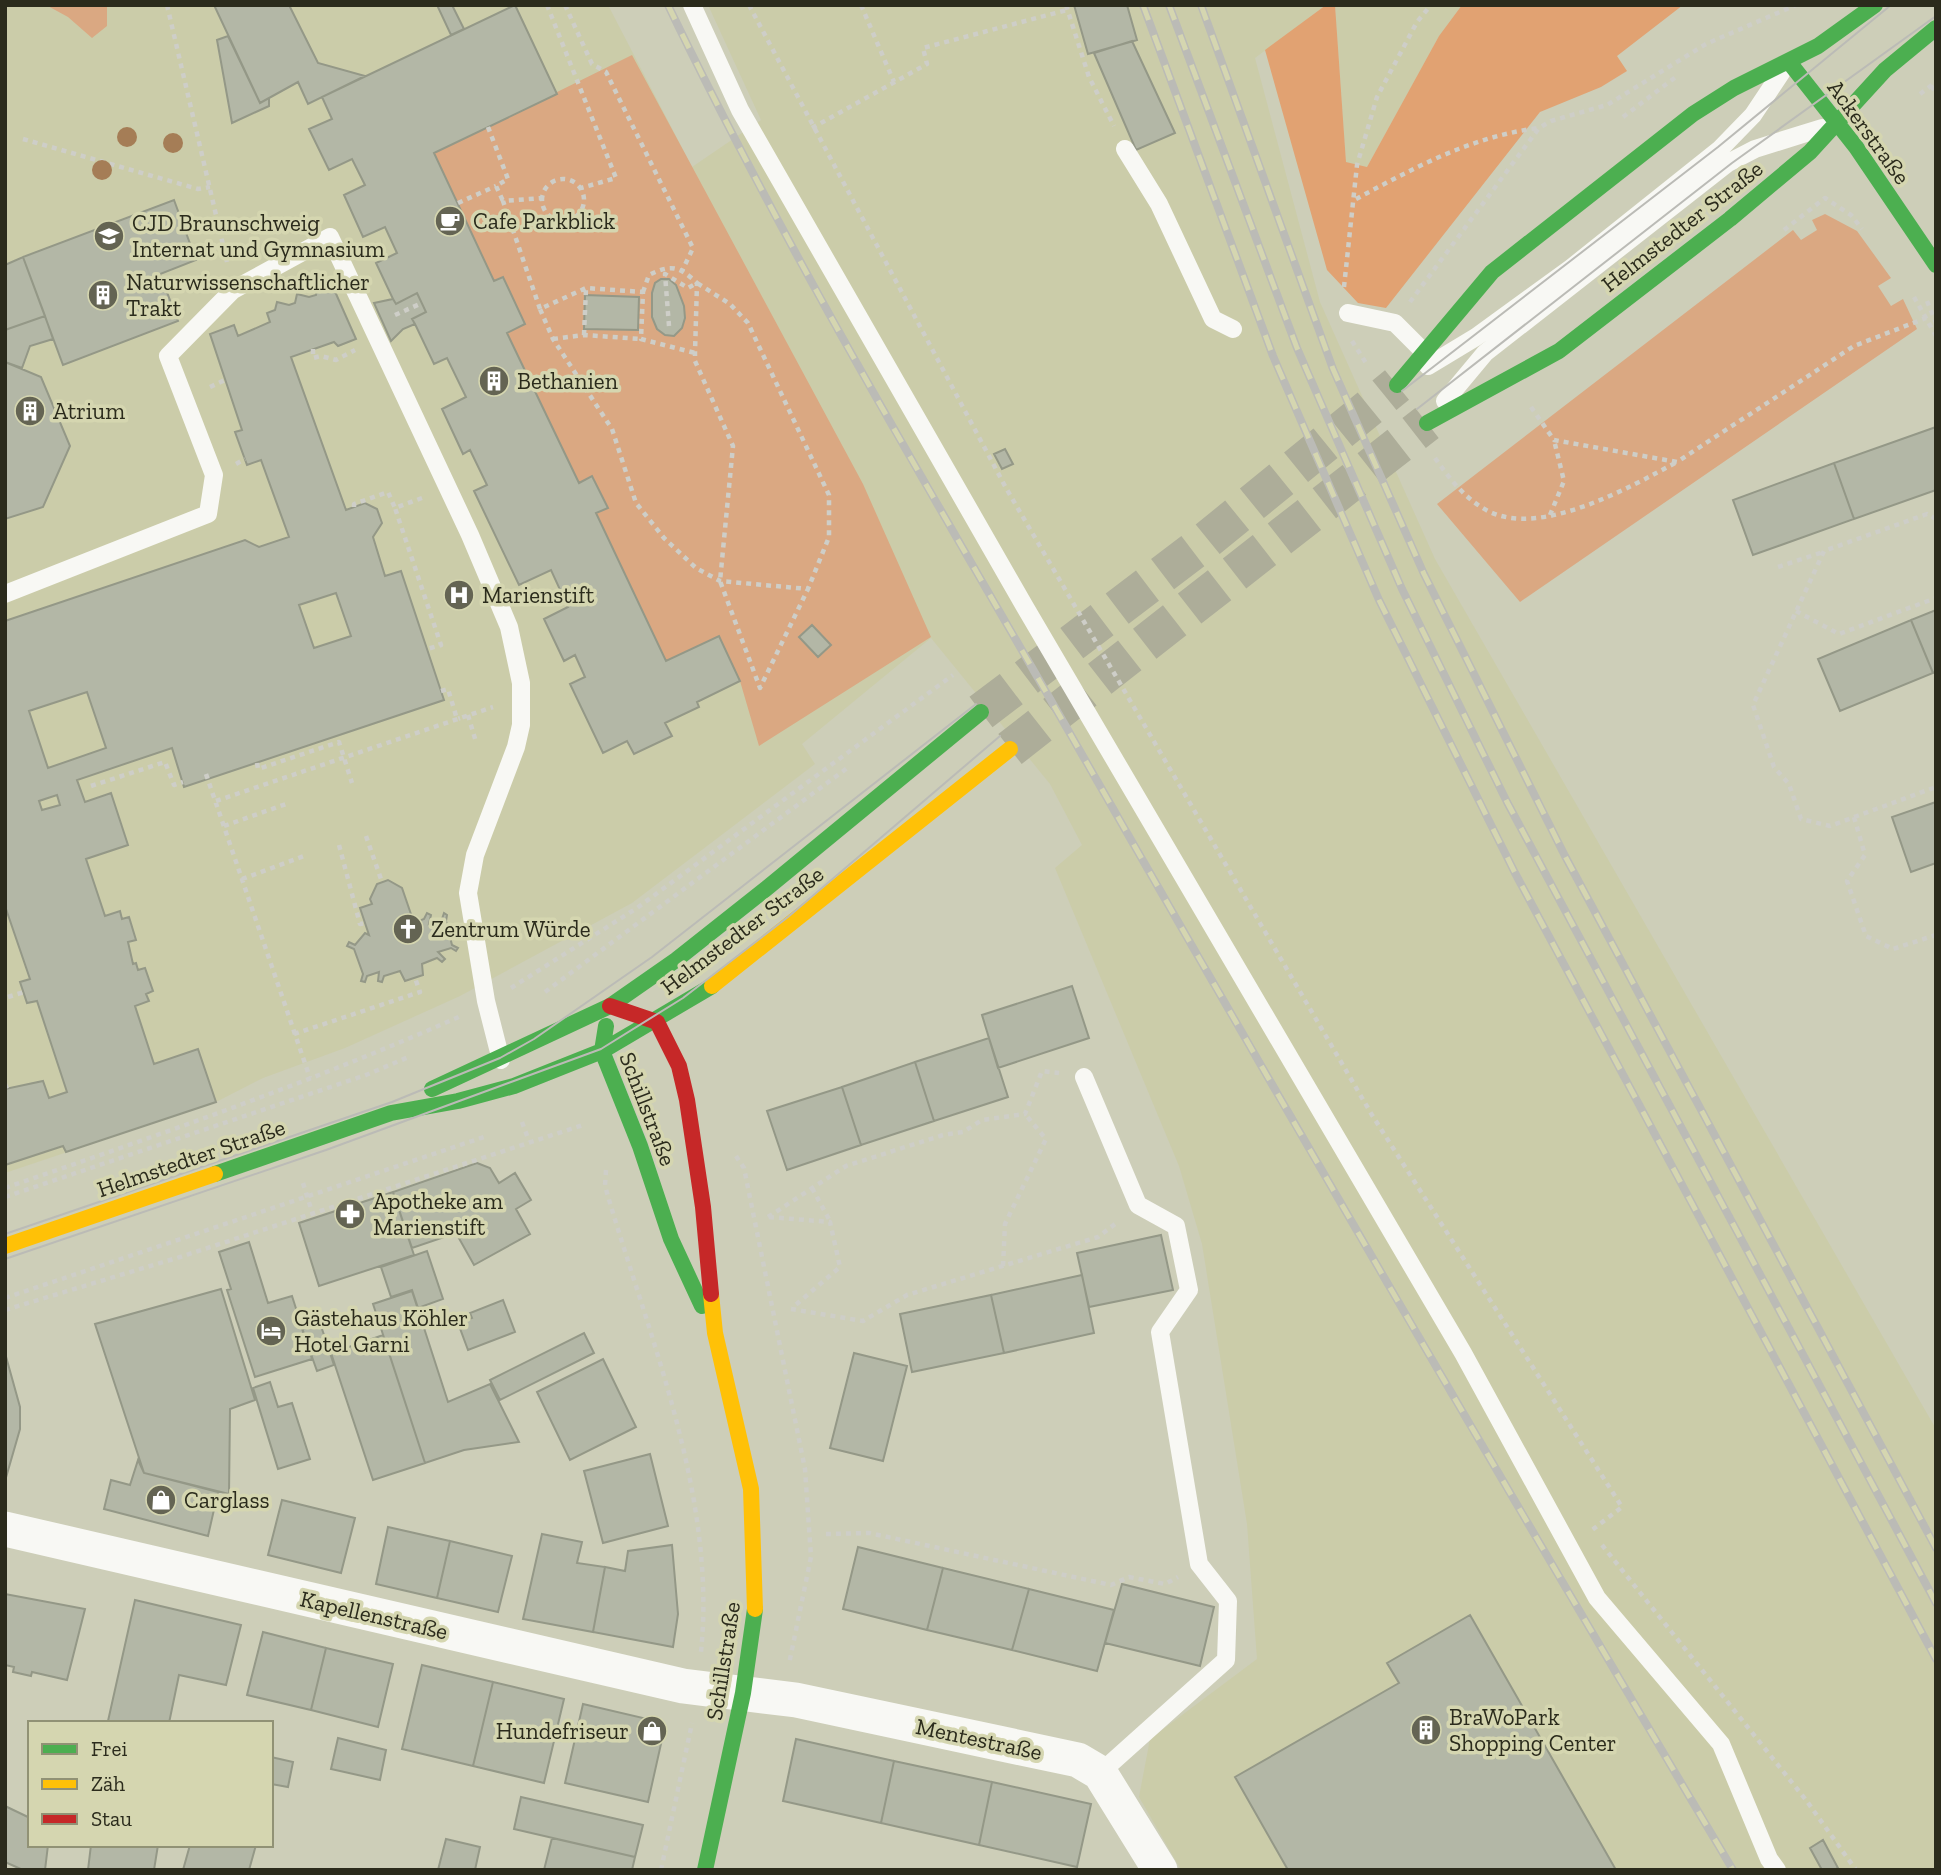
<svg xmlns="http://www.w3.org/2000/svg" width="1941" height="1875" font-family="'Zilla Slab',serif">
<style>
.built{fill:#cbcca9}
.green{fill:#daa882}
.forest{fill:#e1a272}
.building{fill:#b3b7a6;stroke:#949887;stroke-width:2;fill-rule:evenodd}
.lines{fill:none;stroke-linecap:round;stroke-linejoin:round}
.secondary-tunnel{stroke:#adad99;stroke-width:38;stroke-dasharray:38 19;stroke-linecap:butt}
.path{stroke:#cecec8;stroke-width:4.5;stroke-dasharray:5 5;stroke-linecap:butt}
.lane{stroke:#f8f8f4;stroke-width:18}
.street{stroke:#f8f8f4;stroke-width:35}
.fast{stroke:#4caf50;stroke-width:16}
.slow{stroke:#ffc107;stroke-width:16}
.jam{stroke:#c62828;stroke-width:16}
.tram{stroke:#bbbbb6;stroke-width:2}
.rail-casing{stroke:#bbbbb6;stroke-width:8}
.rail{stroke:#d5d6b0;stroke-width:5;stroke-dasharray:16;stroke-linecap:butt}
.tree{fill:#a57d56}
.labels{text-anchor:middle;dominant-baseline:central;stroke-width:7;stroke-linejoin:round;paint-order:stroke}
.street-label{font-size:23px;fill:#2b2b1c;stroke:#d5d6b0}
.poi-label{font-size:23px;fill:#2b2b1c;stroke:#d5d6b0;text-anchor:start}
</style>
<rect width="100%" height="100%" fill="#cdceb8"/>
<path class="built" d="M5,5H608L692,167L761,120L708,5H1326L1255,58L1320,302L1435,559L1936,1429V1870H1181L1139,1797L1150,1739L1257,1659L1247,1524L1202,1244L1179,1166L1055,868L1082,845L1050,784L931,638L802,744L815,764L632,903L460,996L345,1048L263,1078L216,1102L5,1173Z
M1335,5H1462L1439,36L1367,167L1346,162Z"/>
<path class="green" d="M46,5H107V26L92,38L68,17Z
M632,55L863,484L931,637L759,746L740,681L719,636L666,661L596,513L607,508L593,477L579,483L507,333L525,324L503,277L494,281L434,153Z
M1825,214L1857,231L1891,278L1878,286L1891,306L1903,299L1917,329L1520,602L1437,504L1793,230L1801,240L1817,230L1812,220Z"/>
<path class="forest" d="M1326,5H1335L1346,162L1367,167L1439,36L1462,5H1683L1617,56L1627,71L1601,87L1540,112L1386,308L1358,303L1327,270L1265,50Z"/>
<path class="building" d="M214,5H289L318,63L365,76L308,104L298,82L260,103Z
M437,5H452L464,29L451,35Z
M515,5L557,94L434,153L494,281L503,277L525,324L507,333L579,483L592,476L608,508L596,513L666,661L719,636L740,681L697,702L699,707L665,723L672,736L634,754L627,741L603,753L570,684L585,677L575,655L564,661L544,619L568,607L551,570L519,585L474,491L487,485L470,450L463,454L442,409L466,397L447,358L434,364L415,324L412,319L426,312L417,293L396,304L393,299L376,263L397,253L385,227L363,237L344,195L365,185L352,159L329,170L309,129L332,119L322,97Z
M1074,5H1127L1137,40L1088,54Z
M228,36L260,103L269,98V106L232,123L217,40Z
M1132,41L1175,133L1136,150L1094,53Z
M174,200L196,260L160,274L178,321L63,365L23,257Z
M23,257L45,316L5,330V265Z
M661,279H669L676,285L684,306L685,318L682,328L674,336L665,335L657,329L652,317V293L655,283Z
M333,287L356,339L338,346L334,342L291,357L346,510L365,503L377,509L382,523L373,537L385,576L401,571L444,700L184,787L172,748L77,780L85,802L111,793L128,845L86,859L105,916L120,911L122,919L129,917L136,940L128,942L133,964L136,963L138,970L145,968L153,991L146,994L149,1001L135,1006L154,1064L198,1049L216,1102L66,1152L63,1146L5,1165V1089L43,1081L49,1098L67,1092L37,1001L27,1003L20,982L30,979L5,906V621L245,540L259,547L289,537L261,460L247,465L235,432L242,430L210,334L234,325L238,336L270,322L267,313L275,310L277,302L289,305L295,303L297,294L309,297L316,295L317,288ZM336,593L351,636L314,648L299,605ZM87,692L106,748L48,768L29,711ZM57,795L60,805L42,810L39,801Z
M417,293L426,312L412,319L415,324L403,329L391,341L374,303L393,299L396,304Z
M585,295L639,297L638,330L584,329Z
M45,316L53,339L30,346L22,368L5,362V330Z
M5,362L41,377L70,446L43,507L5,519Z
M1936,427V490L1854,519L1834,463Z
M1005,449L1013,464L1002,469L994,454Z
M1834,463L1854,519L1753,555L1733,500Z
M1936,610V672L1933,673L1911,620Z
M1911,620L1933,673L1840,711L1818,659Z
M812,625L831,645L818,657L799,637Z
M1936,802V863L1911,872L1892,817Z
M388,880L402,888L414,923L424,919L427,913L431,915L429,924L442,919L444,913L447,915L446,921L452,945L458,948L456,951L451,948L438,952L445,959L442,962L437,958L422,964L423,975L405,981L400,971L384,976L382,982L378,981L379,972L367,976L365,982L361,981L363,974L354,949L347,946L349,942L355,945L365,933L369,935L360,908L372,904L370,899L377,884Z
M1072,986L1089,1038L998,1068L982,1015Z
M989,1038L1008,1097L934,1121L915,1062Z
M915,1062L934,1121L861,1145L842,1087Z
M842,1087L861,1145L787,1170L767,1111Z
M477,1163L490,1168L499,1183L515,1173L531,1200L516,1209L530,1234L474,1265L456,1233L412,1248L393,1192Z
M393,1192L414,1255L319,1286L299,1223Z
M1161,1235L1173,1290L1089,1307L1077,1253Z
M249,1242L268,1303L292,1296L312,1359L255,1377L227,1290L231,1289L219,1252Z
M427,1251L443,1299L418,1308L412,1290L391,1297L381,1267Z
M1082,1275L1094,1333L1004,1353L991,1295Z
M221,1289L255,1400L230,1409L229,1494L144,1473L95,1324Z
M412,1291L448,1402L490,1384L519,1442L464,1450L425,1463L373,1304Z
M991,1295L1004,1353L912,1372L900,1314Z
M503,1300L515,1332L468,1350L458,1323L472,1318L470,1313Z
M319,1320L334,1365L317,1371L301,1326Z
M584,1333L594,1353L500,1400L490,1380Z
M383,1335L425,1463L373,1480L331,1353Z
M5,1353L20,1407V1429L5,1481Z
M854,1353L907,1366L883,1461L830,1448Z
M603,1359L636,1427L570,1460L537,1392Z
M270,1382L278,1407L292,1403L310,1459L278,1469L253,1388Z
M650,1454L668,1526L603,1543L584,1471Z
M138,1460L144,1473L218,1492L208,1536L104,1509L111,1480L130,1485Z
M282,1500L355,1518L341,1573L268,1555Z
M388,1527L450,1541L437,1598L376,1584Z
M542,1534L582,1542L577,1563L605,1567L593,1632L523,1619Z
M450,1541L512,1556L498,1612L437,1598Z
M672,1545L678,1614L673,1647L593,1632L605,1567L625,1571L628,1551Z
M858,1547L943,1568L927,1630L843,1609Z
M943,1568L1029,1589L1012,1650L927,1630Z
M1122,1584L1214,1607L1200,1666L1105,1643Z
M1029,1589L1114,1610L1097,1671L1012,1650Z
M5,1594L85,1609L67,1680L32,1672L31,1676L13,1672L14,1667L5,1665Z
M135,1600L241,1625L226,1685L179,1675L169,1723L108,1721Z
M1470,1615L1616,1870H1288L1235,1777L1399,1683L1387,1663Z
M263,1632L326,1648L311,1710L247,1695Z
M326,1648L393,1664L378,1727L311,1710Z
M422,1665L493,1682L473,1766L402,1749Z
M493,1682L564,1699L544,1783L473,1766Z
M583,1704L656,1721L663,1735L648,1802L565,1783Z
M338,1738L386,1750L380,1780L331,1769Z
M796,1739L894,1761L881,1823L783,1801Z
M271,1757L293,1762L288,1787L271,1784Z
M894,1761L992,1782L979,1845L881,1823Z
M992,1782L1091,1804L1077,1867L979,1845Z
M521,1797L643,1825L635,1857L514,1829Z
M5,1806L30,1818V1845H48L45,1870H23L5,1862Z
M552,1838L635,1857L632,1870H544Z
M446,1839L480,1847L475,1870H438Z
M1823,1840L1838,1868L1834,1870H1822L1810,1848Z
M91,1845H158L154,1870H88Z
M190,1845H256L249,1870H183Z"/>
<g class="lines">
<path class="secondary-tunnel" d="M981,712L1197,548L1397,385
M1010,749L1427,423"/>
<path class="path" d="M167,5L227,262
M547,5L616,178L581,188
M565,5L592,64L606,72L693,248L682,271
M749,5L1006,488L1372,1115L1622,1507L1592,1530
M861,5L894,82
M1066,5L1089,77L1114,126
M1931,86L1936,92
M1920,94L1936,82
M1623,117L1677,76
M488,127L508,179L496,186L503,201
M812,128L927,64L923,48L1067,10
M23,139L198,189L210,187
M542 200a21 21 0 1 1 42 0a21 21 0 1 1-42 0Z
M1356,199C1414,168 1472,136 1539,128
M458,203L496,186
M1784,230L1825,198L1851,215L1862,229
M1344,287L1357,165L1377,97L1417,22L1431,5
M643,292L649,275C671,264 679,266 697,283L695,353V361L733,446L720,581L760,688L808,589L720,581L696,568L664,538L636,503L612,429L553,339L540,309L586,288L643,292L641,339L695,353
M1914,297L1936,336
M1927,301L1936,323
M1410,302L1539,128L1551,121L1607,105L1706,44L1796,5
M540,309L503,201L542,198
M395,315L422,303
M669,326L665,274L688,288L697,283L730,304L748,323L829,495V537L808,589
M584,335L586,288
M553,339L584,335L641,339
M1352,341L1366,363
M313,349V358L321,356L336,360L355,350
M210,387L225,380
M1531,407L1554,440L1677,462L1854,346L1926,318
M1435,458C1450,479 1465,499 1488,511C1541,538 1630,487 1677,462
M236,464L245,459
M422,498L395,508L441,645L427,649
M354,507V504L388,492L395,508
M1550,515L1564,481L1554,440
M1936,519L1927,514L1824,551L1753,705L1774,767L1789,784L1801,819L1830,826L1936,787
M1778,567L1823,552
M1796,611L1839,634L1936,598
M441,691L448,689L457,719L460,718
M468,715L476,742
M257,763L258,769L339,742L352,783
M206,774L310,1078
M91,786L165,762L174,785L183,782
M216,801L493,707
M1854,817L1865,855L1847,881L1866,936L1893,949L1936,935
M224,826L289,803
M366,836L382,882
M339,845L360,924L366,923
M242,879L307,855
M511,988L637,908L953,675
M545,992L850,766
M8,997L24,992
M294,1034L420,992L415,978
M5,1084L7,1089
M522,1122L529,1141
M736,1156L744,1168L805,1469L811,1557L789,1664
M606,1170L605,1186C648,1335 717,1495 701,1652
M303,1183L312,1212
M5,1188C159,1135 312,1082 461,1016
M812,1188L830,1221
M5,1197L366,1075L411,1056
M768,1217L846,1166L943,1135L963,1132L982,1120L1025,1114L1042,1071L1059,1073
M769,1217L830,1222L840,1267L792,1308
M1003,1266L1005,1224L1046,1139L1025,1114
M5,1298L487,1136
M791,1309L863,1321L907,1295L1098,1237L1119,1221
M5,1310L180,1257L583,1125
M826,1534L869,1533L1111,1585L1129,1577L1165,1584L1178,1577
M1602,1545L1806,1800L1856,1870
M661,1870L692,1723"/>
<path class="lane" d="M692,5L740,110L1025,607L1463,1353L1597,1598L1721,1744L1769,1859L1777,1870
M1125,149L1159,204L1213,319L1233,329
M1348,313L1395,323L1425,353
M1428,366L1476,337L1571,268L1720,149L1753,115L1781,73
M1445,401L1485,353L1728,163L1755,149L1822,128
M5,594L208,514L214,475L168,356L233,290L330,237L470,535L509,627L521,683V725L516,747L475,855L468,893L486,1001L501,1060
M1084,1077L1138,1205L1176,1226L1189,1290L1160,1332L1199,1564L1228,1601L1226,1660L1100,1773"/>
<path class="street" d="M5,1529L683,1686L796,1700L1078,1760L1100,1773L1160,1870"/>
<path class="fast" d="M1789,62L1856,147L1936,265
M1397,385L1492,272L1693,114L1734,88L1818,46L1875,5
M1427,423L1559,351L1730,219L1810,152L1885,70L1936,28
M606,1026L602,1051L640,1146L671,1239L702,1306
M432,1089L610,1006L676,960L767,888L981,712
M215,1174L391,1113L458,1101L514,1086L602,1051L712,986
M705,1870L743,1693L755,1609"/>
<path class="slow" d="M712,986L1010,749
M5,1246L215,1174
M711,1294L715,1333L751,1489L755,1609"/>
<path class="jam" d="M610,1006L657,1022L679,1066L687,1100L703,1207L711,1294"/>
<path class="tram" d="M1402,391L1718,147L1891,5
M1417,409L1732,163L1936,16
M5,1234L392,1102L500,1058L534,1039L652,957L976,704
M5,1259L326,1150L601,1049L683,998L788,917L1000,736"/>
<g class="rail-casing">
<path id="rail" d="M668,5C791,261 939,505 1080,751C1295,1126 1512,1499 1733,1870
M1143,5L1273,356L1379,600L1515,873L1936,1659
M1169,5L1297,348L1402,589L1507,802L1936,1603
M1201,5L1333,369L1424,574L1565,856L1936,1548"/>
</g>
<use href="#rail" class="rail"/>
</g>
<g class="tree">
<circle cx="127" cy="137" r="10"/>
<circle cx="173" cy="143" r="10"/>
<circle cx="102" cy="170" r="10"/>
</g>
<defs>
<g id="cafe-disc" transform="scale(1.575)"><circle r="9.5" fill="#646453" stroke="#d5d6b0"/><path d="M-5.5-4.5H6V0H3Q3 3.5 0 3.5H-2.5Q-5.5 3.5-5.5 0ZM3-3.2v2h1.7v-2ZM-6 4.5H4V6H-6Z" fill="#fff"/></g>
<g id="school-disc" transform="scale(1.575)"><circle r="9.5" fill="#646453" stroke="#d5d6b0"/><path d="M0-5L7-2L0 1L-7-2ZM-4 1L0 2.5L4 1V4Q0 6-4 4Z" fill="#fff"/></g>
<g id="building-disc" transform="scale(1.575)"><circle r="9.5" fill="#646453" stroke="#d5d6b0"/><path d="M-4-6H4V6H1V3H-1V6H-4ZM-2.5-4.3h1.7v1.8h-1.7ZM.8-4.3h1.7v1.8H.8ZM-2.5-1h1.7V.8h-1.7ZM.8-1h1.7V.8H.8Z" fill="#fff"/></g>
<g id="hospital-disc" transform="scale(1.575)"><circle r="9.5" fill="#646453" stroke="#d5d6b0"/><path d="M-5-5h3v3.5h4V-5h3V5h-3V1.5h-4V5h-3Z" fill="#fff"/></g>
<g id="church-disc" transform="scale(1.575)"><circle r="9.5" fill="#646453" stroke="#d5d6b0"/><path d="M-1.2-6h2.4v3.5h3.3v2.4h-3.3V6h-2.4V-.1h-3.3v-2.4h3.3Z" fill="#fff"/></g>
<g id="pharmacy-disc" transform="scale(1.575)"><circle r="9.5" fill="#646453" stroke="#d5d6b0"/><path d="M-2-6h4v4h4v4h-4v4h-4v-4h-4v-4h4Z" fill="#fff"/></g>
<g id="hotel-disc" transform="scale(1.575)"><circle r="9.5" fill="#646453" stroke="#d5d6b0"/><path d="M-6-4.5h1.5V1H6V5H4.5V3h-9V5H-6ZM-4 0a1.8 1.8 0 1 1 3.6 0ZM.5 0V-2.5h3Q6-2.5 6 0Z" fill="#fff"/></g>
<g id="shop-disc" transform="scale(1.575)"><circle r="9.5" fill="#646453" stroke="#d5d6b0"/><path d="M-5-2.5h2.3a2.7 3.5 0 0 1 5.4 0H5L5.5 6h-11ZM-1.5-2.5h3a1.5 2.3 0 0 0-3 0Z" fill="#fff"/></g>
</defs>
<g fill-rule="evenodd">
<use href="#cafe-disc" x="450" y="221"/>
<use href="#school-disc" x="109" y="236"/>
<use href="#building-disc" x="103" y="295"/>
<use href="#building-disc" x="494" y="381"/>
<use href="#building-disc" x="30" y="411"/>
<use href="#hospital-disc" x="459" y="595"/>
<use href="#church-disc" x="408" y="929"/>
<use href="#pharmacy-disc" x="350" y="1214"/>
<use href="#hotel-disc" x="271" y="1331"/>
<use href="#shop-disc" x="161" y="1500"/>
<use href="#building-disc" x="1426" y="1730"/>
<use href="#shop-disc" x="652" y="1731"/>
</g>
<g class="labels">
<g class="street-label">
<text transform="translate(1869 132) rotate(54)">Ackerstraße</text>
<text transform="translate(1682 226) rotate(-38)">Helmstedter Straße</text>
<text transform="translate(742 930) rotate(-37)">Helmstedter Straße</text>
<text transform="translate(648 1109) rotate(69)">Schillstraße</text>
<text transform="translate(191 1158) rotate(-19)">Helmstedter Straße</text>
<text transform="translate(374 1615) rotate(13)">Kapellenstraße</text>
<text transform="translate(723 1661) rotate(-81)">Schillstraße</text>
<text transform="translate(979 1739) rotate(12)">Mentestraße</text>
</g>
<g class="poi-label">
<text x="473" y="221">Cafe Parkblick</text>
<text x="132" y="223">CJD Braunschweig<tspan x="132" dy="26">Internat und Gymnasium</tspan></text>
<text x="126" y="282">Naturwissenschaftlicher<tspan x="126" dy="26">Trakt</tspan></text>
<text x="517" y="381">Bethanien</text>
<text x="53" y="411">Atrium</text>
<text x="482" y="595">Marienstift</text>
<text x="431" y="929">Zentrum Würde</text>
<text x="373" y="1201">Apotheke am<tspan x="373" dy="26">Marienstift</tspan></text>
<text x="294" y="1318">Gästehaus Köhler<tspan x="294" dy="26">Hotel Garni</tspan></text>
<text x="184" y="1500">Carglass</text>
<text x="1449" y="1717">BraWoPark<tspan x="1449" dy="26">Shopping Center</tspan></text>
<text x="629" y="1731" text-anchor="end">Hundefriseur</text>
</g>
</g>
<rect width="1941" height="1875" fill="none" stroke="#2b2b1c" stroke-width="14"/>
<rect x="28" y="1721" width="245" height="126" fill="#d5d6b0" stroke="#919275" stroke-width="2"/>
<rect x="42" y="1744" width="35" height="10" fill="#4caf50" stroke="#919275" stroke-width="2"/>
<text x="91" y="1756" font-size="21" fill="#2b2b1c">Frei</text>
<rect x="42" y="1779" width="35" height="10" fill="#ffc107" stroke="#919275" stroke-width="2"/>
<text x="91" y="1791" font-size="21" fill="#2b2b1c">Zäh</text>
<rect x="42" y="1814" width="35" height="10" fill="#c62828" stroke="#919275" stroke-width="2"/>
<text x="91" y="1826" font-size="21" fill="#2b2b1c">Stau</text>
</svg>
